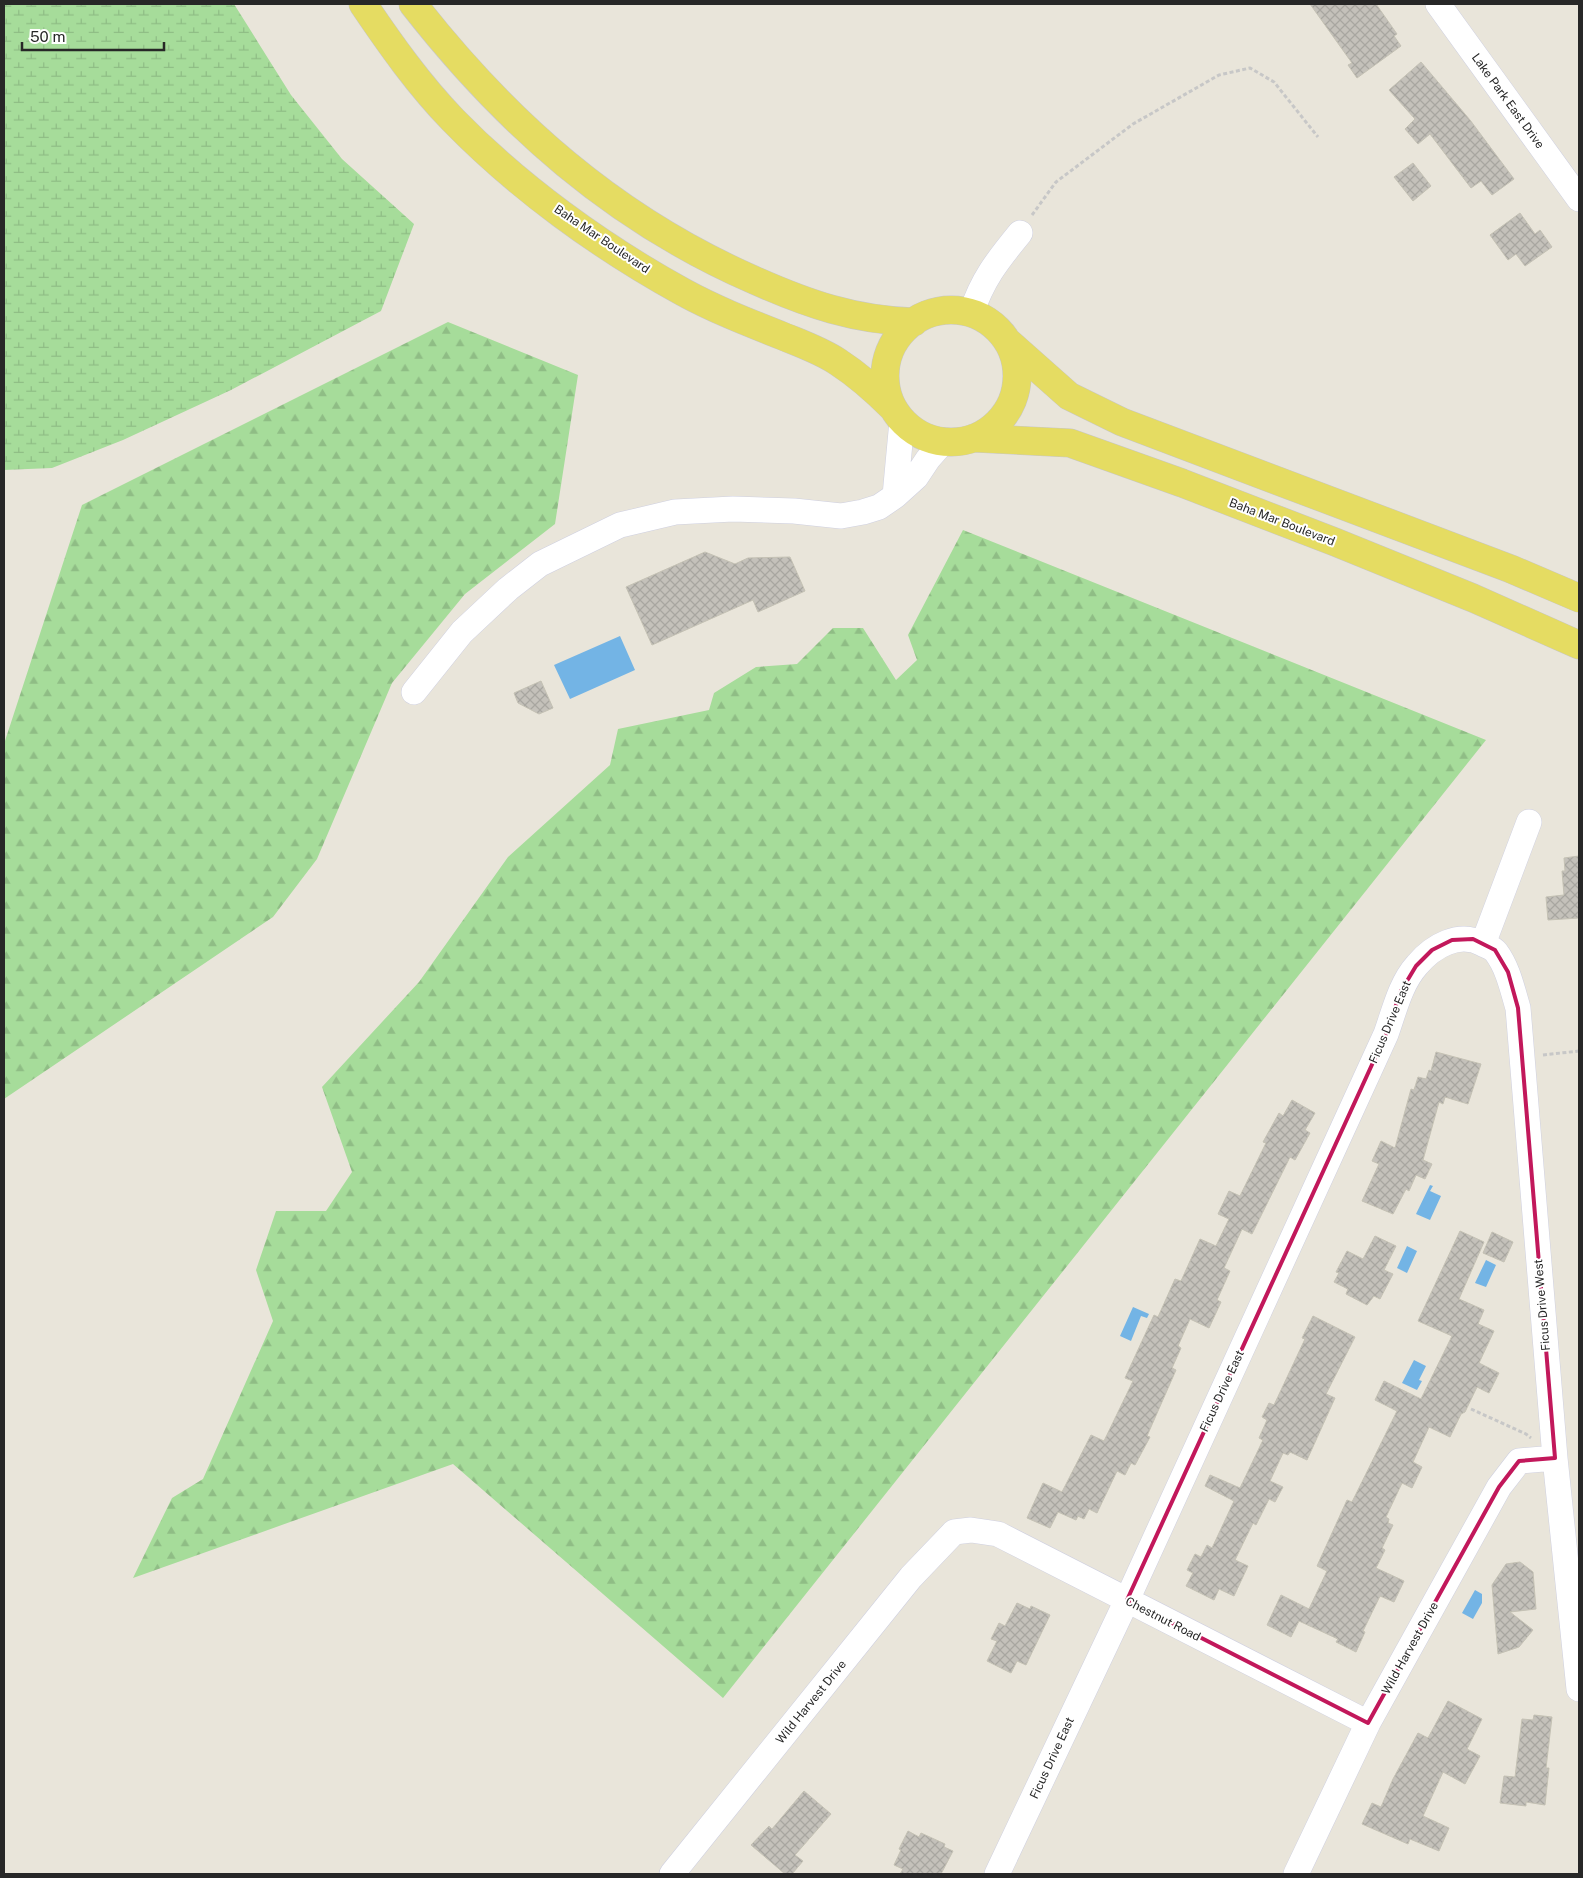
<svg xmlns="http://www.w3.org/2000/svg" width="1583" height="1878" font-family="'Public Sans',sans-serif">
<style>
.forest{fill:url(#forest-firs)}
.wetland{fill:url(#wetland-marsh)}
.water{fill:#73b4e5}
.building{fill:url(#building-cross-hatch);stroke:#c4c1b4}
.lines{fill:none;stroke-linecap:round;stroke-linejoin:round}
.minor-casing{stroke:#cfd0e0;stroke-width:26}
.major-casing{stroke:#c7c7c7;stroke-width:29}
.path{stroke:#c7c7c7;stroke-width:3;stroke-dasharray:4 2.5;stroke-linecap:butt}
.minor{stroke:#fff;stroke-width:25}
.major{stroke:#e5dc62;stroke-width:28}
.marked{fill:none;stroke:#c2185b;stroke-width:4;stroke-linejoin:round}
.labels{text-anchor:middle;dominant-baseline:central;stroke-width:4;stroke-linejoin:round;paint-order:stroke}
.street-label{font-size:12px;fill:#272727;stroke:#fff}
</style>
<defs>
<pattern id="forest-firs" width="22" height="20" patternUnits="userSpaceOnUse" patternTransform="scale(1.25)"><rect width="22" height="20" fill="#a6dc9a"/><path d="M5 1l3.5 6h-7zM16 11l3.5 6h-7z" fill="#8fbd85"/></pattern>
<pattern id="wetland-marsh" width="20" height="14" patternUnits="userSpaceOnUse" patternTransform="scale(1.25)"><rect width="20" height="14" fill="#a6dc9a"/><path d="M1 5h8M5 5V1M11 12h8M15 12V8" fill="none" stroke="#8fbd85"/></pattern>
<pattern id="building-cross-hatch" width="8" height="8" patternUnits="userSpaceOnUse" patternTransform="scale(1.25)"><rect width="8" height="8" fill="#c4c1ba"/><path d="M0 0l8 8M0 8l8-8" fill="none" stroke="#a8a6a0"/></pattern>
</defs>
<rect width="100%" height="100%" fill="#e9e5da"/>
<path class="forest" d="M448,322L578,375L555,524L465,594L392,683L317,859L273,917L4,1099V744L82,505Z
M963,530L1486,740L723,1698L453,1464L133,1578L172,1498L203,1479L273,1321L256,1270L276,1211H326L352,1172L322,1087L419,982L508,857L610,765L618,729L709,710L714,693L756,667L797,664L833,628H863L896,680L917,660L908,635Z"/>
<path class="wetland" d="M4,4H234L291,95L342,159L414,224L381,311L231,390L123,440L52,468L4,470Z"/>
<path class="water" d="M620,636L635,670L570,699L554,665Z
M1430,1185L1433,1186L1430,1191L1441,1196L1430,1220L1416,1214Z
M1407,1246L1417,1251L1407,1273L1397,1268Z
M1486,1260L1496,1265L1486,1287L1475,1283Z
M1133,1307L1149,1314L1147,1318L1141,1316L1131,1341L1120,1336Z
M1414,1360L1426,1366L1419,1380L1422,1381L1417,1390L1402,1383Z
M1475,1590L1482,1594V1603L1473,1619L1462,1613Z"/>
<path class="building" d="M1310,4H1376L1397,34L1394,36L1401,46L1357,78L1348,65L1352,63Z
M1421,62L1470,120L1514,179L1492,195L1481,181L1471,188L1430,134L1418,144L1405,129L1415,119L1389,90Z
M1413,163L1431,186L1413,201L1394,177Z
M1520,213L1535,234L1540,230L1552,247L1525,266L1516,254L1508,260L1490,235Z
M705,552L735,564L748,558L790,557L805,591L758,612L753,600L652,645L626,587Z
M541,681L553,708L539,714L518,703L514,693Z
M1579,856V918L1548,920L1546,897L1564,895L1562,871H1565L1564,858Z
M1436,1052L1481,1064L1468,1104L1445,1097L1443,1104L1439,1102L1423,1160L1432,1164L1425,1179L1416,1175L1409,1191L1406,1189L1393,1214L1362,1201L1379,1164L1372,1161L1381,1141L1395,1148L1411,1089L1414,1090L1418,1077L1426,1079L1429,1070L1431,1071Z
M1292,1100L1315,1113L1305,1130L1310,1133L1295,1160L1290,1157L1252,1234L1242,1229L1224,1268L1230,1271L1217,1300L1221,1302L1209,1328L1190,1319L1178,1346L1181,1348L1172,1368L1176,1370L1147,1436L1150,1437L1135,1465L1131,1463L1125,1475L1117,1471L1097,1513L1089,1509L1084,1519L1078,1516L1076,1520L1058,1512L1050,1528L1027,1518L1043,1483L1062,1492L1091,1435L1104,1441L1133,1381L1125,1378L1154,1315L1158,1317L1175,1279L1181,1281L1200,1239L1216,1246L1229,1219L1218,1214L1229,1191L1240,1196L1266,1143L1263,1142L1279,1113L1283,1116Z
M1460,1231L1484,1242L1459,1299L1484,1310L1478,1324L1494,1331L1479,1363L1499,1373L1489,1393L1477,1387L1465,1412L1461,1414L1450,1437L1429,1427L1413,1462L1422,1467L1412,1488L1402,1483L1386,1517L1389,1519L1388,1523L1393,1525L1382,1548L1385,1550L1376,1568L1404,1581L1394,1602L1380,1596L1363,1631L1365,1632L1356,1652L1336,1642L1338,1639L1299,1621L1291,1637L1267,1625L1281,1595L1309,1609L1327,1571L1317,1566L1347,1500L1352,1502L1397,1411L1375,1400L1384,1381L1421,1399L1452,1336L1418,1321Z
M1492,1232L1513,1242L1504,1262L1483,1253Z
M1375,1236L1396,1246L1384,1270L1393,1274L1380,1299L1374,1296L1367,1305L1346,1294L1348,1289L1334,1282L1339,1273L1336,1272L1347,1251L1363,1259Z
M1313,1316L1355,1337L1326,1394L1335,1398L1307,1460L1290,1452L1288,1455L1283,1453L1270,1481L1283,1487L1275,1502L1269,1499L1256,1525L1253,1523L1235,1560L1248,1566L1234,1596L1219,1589L1214,1600L1186,1586L1193,1573L1187,1570L1195,1554L1201,1557L1207,1545L1212,1548L1234,1501L1205,1486L1210,1475L1240,1488L1263,1440L1259,1438L1267,1420L1262,1417L1269,1403L1274,1405L1305,1339L1302,1338Z
M1520,1562L1533,1572L1536,1609L1510,1612L1533,1630L1519,1647L1498,1654L1492,1585L1506,1564Z
M1017,1603L1030,1609L1031,1606L1050,1615L1026,1665L1017,1661L1011,1673L987,1661L997,1641L991,1639L999,1623L1005,1626Z
M1448,1701L1482,1719L1467,1749L1480,1756L1465,1784L1443,1772L1423,1816L1449,1828L1439,1851L1410,1839L1408,1844L1362,1824L1372,1803L1381,1807L1393,1779L1418,1733L1428,1738Z
M1534,1715L1552,1717L1546,1768H1549L1545,1805L1526,1802V1806L1500,1803L1504,1776L1515,1777L1522,1719L1533,1720Z
M804,1791L831,1814L795,1855L803,1861L792,1874H785L751,1845L769,1826L772,1829Z
M908,1831L919,1837L921,1833L945,1844L944,1847L953,1851L941,1874H900L903,1869L894,1865L901,1850L899,1849Z"/>
<g class="lines">
<g class="minor-casing">
<path id="minor" d="M1438,4L1579,199
M971,314C982,280 997,261 1020,233
M895,496L902,421
M414,692L462,632L508,589L540,564L620,525L675,512L733,509L794,511L841,516L863,512L879,507L895,496L916,477L928,459L943,442
M1483,944L1529,822
M672,1874L911,1577L954,1532L971,1530L998,1534L1368,1723
M997,1874L1127,1600L1386,1034C1394,1012 1400,984 1417,965C1433,946 1459,931 1483,944C1487,946 1493,948 1496,952C1508,968 1512,988 1518,1008L1555,1458L1579,1689
M1296,1874L1368,1723L1499,1487L1519,1461L1555,1458"/>
</g>
<g class="major-casing">
<path id="major" d="M363,4C390,44 419,85 453,120C518,187 601,247 683,292C714,309 747,322 780,335C799,343 820,350 838,362C858,375 876,391 893,408
M413,4C506,123 614,219 754,280C808,304 854,320 914,322
M885 376a66 66 0 1 1 132 0a66 66 0 1 1-132 0Z
M1007,341L1069,396L1122,422L1511,569L1579,598
M974,438L1070,443L1182,483L1335,542L1473,598L1579,645"/>
</g>
<path class="path" d="M1032,215L1056,182L1133,124L1219,75L1250,68L1274,82L1318,137
M1543,1055L1579,1051
M1471,1409L1526,1434L1531,1438"/>
<use href="#minor" class="minor"/>
<use href="#major" class="major"/>
</g>
<path class="marked" d="M1473,939L1495,950L1508,972L1518,1008L1555,1458L1519,1461L1499,1487L1368,1723L1127,1600L1386,1034L1401,991L1416,966L1432,950L1452,940Z"/>
<g class="labels">
<g class="street-label">
<text transform="translate(1508 101) rotate(54)">Lake Park East Drive</text>
<text transform="translate(602 239) rotate(34)">Baha Mar Boulevard</text>
<text transform="translate(1282 522) rotate(21)">Baha Mar Boulevard</text>
<text transform="translate(1390 1022) rotate(-67)">Ficus Drive East</text>
<text transform="translate(1542 1305) rotate(-95)">Ficus Drive West</text>
<text transform="translate(1222 1391) rotate(-65)">Ficus Drive East</text>
<text transform="translate(1163 1619) rotate(27)">Chestnut Road</text>
<text transform="translate(1410 1648) rotate(-61)">Wild Harvest Drive</text>
<text transform="translate(811 1702) rotate(-51)">Wild Harvest Drive</text>
<text transform="translate(1052 1758) rotate(-65)">Ficus Drive East</text>
</g>
</g>
<rect width="1583" height="1878" fill="none" stroke="#272727" stroke-width="10"/>
<path d="M22 42v8h142v-8" fill="none" stroke="#272727" stroke-width="2.5"/>
<text x="30" y="42" font-size="15" fill="#272727" stroke="#ffffff" stroke-width="4" paint-order="stroke">50 m</text>
</svg>
